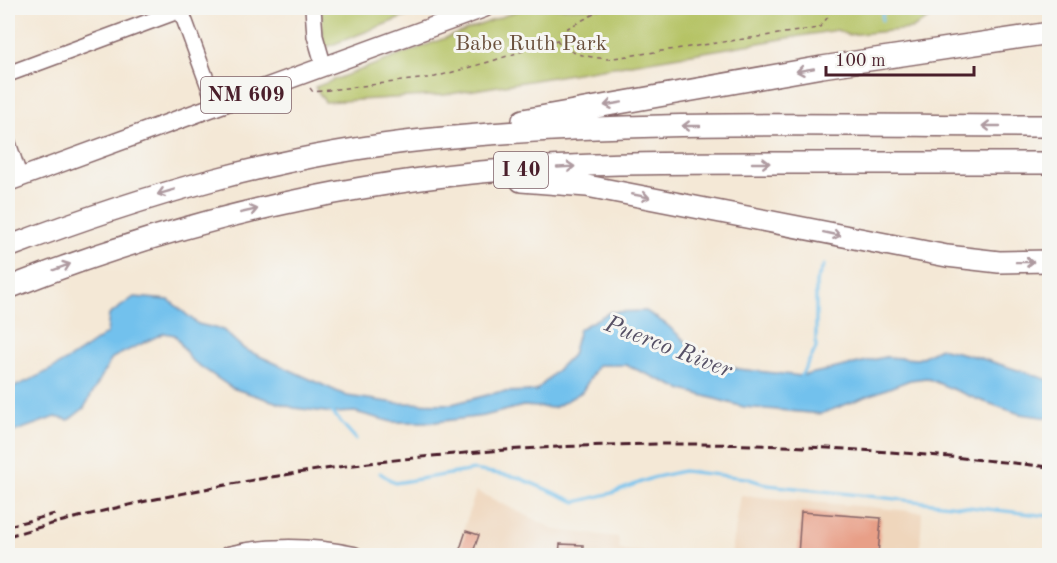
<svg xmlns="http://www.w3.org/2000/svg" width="1057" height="563" font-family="'Old Standard TT',serif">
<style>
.built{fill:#efd6bc}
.green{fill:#b5c365;stroke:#807148;stroke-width:1.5}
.water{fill:#72c1ed;stroke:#5e708c;stroke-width:1.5}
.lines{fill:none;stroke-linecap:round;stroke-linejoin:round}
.stream{stroke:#72c1ed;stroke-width:3}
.building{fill:#e89f87}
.minor-casing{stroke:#866567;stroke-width:18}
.major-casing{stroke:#866567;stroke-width:21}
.highway-casing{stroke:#866567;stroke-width:24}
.path{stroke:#866567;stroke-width:1.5;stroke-dasharray:4.5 4.5;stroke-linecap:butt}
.minor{stroke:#fff;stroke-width:15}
.major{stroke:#fff;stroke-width:18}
.highway{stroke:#fff;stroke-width:21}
.rail{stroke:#4a1f2b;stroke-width:3;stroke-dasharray:9 4.5;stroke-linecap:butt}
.oneway{stroke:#ae9aa0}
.labels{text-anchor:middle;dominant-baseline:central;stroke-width:6;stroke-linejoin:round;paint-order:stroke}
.shield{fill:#f6f6f2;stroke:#7e6067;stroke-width:1.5}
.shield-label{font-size:21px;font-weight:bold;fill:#4a1f2b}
.park-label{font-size:22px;fill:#6a503c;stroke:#f6f6f2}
.water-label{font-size:24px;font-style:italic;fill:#565065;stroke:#f6f6f2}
</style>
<rect width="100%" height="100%" fill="#f6f6f2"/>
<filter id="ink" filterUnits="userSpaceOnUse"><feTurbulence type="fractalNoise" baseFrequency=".0167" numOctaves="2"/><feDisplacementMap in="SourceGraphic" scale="12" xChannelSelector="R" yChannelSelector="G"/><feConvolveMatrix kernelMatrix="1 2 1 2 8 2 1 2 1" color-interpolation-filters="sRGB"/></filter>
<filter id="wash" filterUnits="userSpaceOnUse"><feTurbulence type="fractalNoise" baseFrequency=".008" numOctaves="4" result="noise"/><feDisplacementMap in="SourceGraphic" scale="24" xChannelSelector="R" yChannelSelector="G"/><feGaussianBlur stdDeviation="1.35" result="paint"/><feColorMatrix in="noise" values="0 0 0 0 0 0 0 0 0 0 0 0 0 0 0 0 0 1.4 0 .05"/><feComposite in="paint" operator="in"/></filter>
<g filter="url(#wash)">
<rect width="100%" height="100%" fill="#f4e8d6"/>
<path class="built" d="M476,491L556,530L618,537L620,550L676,555L455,556Z
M741,495L922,512L920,555L731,556Z"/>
<path class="green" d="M321,8H427L324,48Z
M525,8H980L935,15L911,29L847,35L837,30L444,95L325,102L315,87Z"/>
<path class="water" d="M134,297L169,300L198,324L223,330L244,349L347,396L396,403L452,404L499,392L536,391L572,355L579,329L610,312L646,311L666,324L701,355L738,369L801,376L885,357L918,359L940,348L977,357L1049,380V418L1020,414L979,400L926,378L910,380L821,414L744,407L683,390L626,365H598L582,392L554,408L523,406L484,416L435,422H392L355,412L333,413L294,408L232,388L191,360L175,335L164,333L112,358L84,408L69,420L55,417L8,434V389C44,376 76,356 107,333L109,315Z"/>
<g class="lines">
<path class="stream" d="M882,20L883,8
M800,378L816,348V282L824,265
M331,411L356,439
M380,473L395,483L474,470L517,477L576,502L612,493L652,478L683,471L746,478L768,485L1050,516"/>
</g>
<g id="blocks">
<path class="building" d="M801,512L881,518L878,555H798Z
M466,531L479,535L472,555H458Z
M560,544L583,545V555H559Z"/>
</g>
</g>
<g filter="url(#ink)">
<use href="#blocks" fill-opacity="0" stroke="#866567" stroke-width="1.5"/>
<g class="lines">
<g class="minor-casing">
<path id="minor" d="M180,8L216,106
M313,8L315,36L324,67
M8,74L186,8
M8,143L20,178"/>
</g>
<g class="major-casing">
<path id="major" d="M8,182L484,8
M228,556C270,546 312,547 354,556"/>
</g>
<g class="highway-casing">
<path id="highway" d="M523,120L822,67L1050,33
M521,181L587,186L947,256L999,262L1050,261
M8,247C142,196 280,155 423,140C631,118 841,126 1050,126
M8,288C160,228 318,188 481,172C573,163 665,163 757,163C855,163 952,163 1050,163"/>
</g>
<path class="path" d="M557,40C567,55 591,57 607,59L819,28L828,17V8
M310,88L313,92L435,77L492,61L557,40L564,30L605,8"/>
<use href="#minor" class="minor"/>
<use href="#major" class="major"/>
<use href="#highway" class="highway"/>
<path class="rail" d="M8,526L55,514
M8,536C249,467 504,438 755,445C853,448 952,456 1050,467"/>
</g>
<defs><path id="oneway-shaft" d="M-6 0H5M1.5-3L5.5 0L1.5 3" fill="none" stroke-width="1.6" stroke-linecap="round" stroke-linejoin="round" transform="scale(1.5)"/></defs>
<g class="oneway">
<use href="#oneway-shaft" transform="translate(805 70) rotate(170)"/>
<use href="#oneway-shaft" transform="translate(613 104) rotate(170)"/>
<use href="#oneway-shaft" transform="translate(691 126) rotate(-180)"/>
<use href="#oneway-shaft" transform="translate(991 126) rotate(-180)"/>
<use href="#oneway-shaft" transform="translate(761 163)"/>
<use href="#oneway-shaft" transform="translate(566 167) rotate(-3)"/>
<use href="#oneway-shaft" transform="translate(166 192) rotate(164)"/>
<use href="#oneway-shaft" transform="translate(641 196) rotate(11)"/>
<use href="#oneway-shaft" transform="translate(249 211) rotate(-13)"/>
<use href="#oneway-shaft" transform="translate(832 234) rotate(12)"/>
<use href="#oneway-shaft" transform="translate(1025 262) rotate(-1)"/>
<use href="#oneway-shaft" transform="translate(62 267) rotate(-20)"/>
</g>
</g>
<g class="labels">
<g class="shield">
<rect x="201" y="77" width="90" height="36" rx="4.5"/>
<rect x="494" y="152" width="54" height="36" rx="4.5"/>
</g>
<g class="shield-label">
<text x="246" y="95">NM 609</text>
<text x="521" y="170">I 40</text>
</g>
<g class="park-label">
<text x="531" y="44">Babe Ruth Park</text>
</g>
<g class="water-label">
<text transform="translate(668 348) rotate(21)">Puerco River</text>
</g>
</g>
<rect width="1057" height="563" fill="none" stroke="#f6f6f2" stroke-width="30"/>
<path d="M826 66v9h148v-9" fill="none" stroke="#4a1f2b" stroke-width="3"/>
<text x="835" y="66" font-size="18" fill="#4a1f2b" stroke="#f6f6f2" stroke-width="4.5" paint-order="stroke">100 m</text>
</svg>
